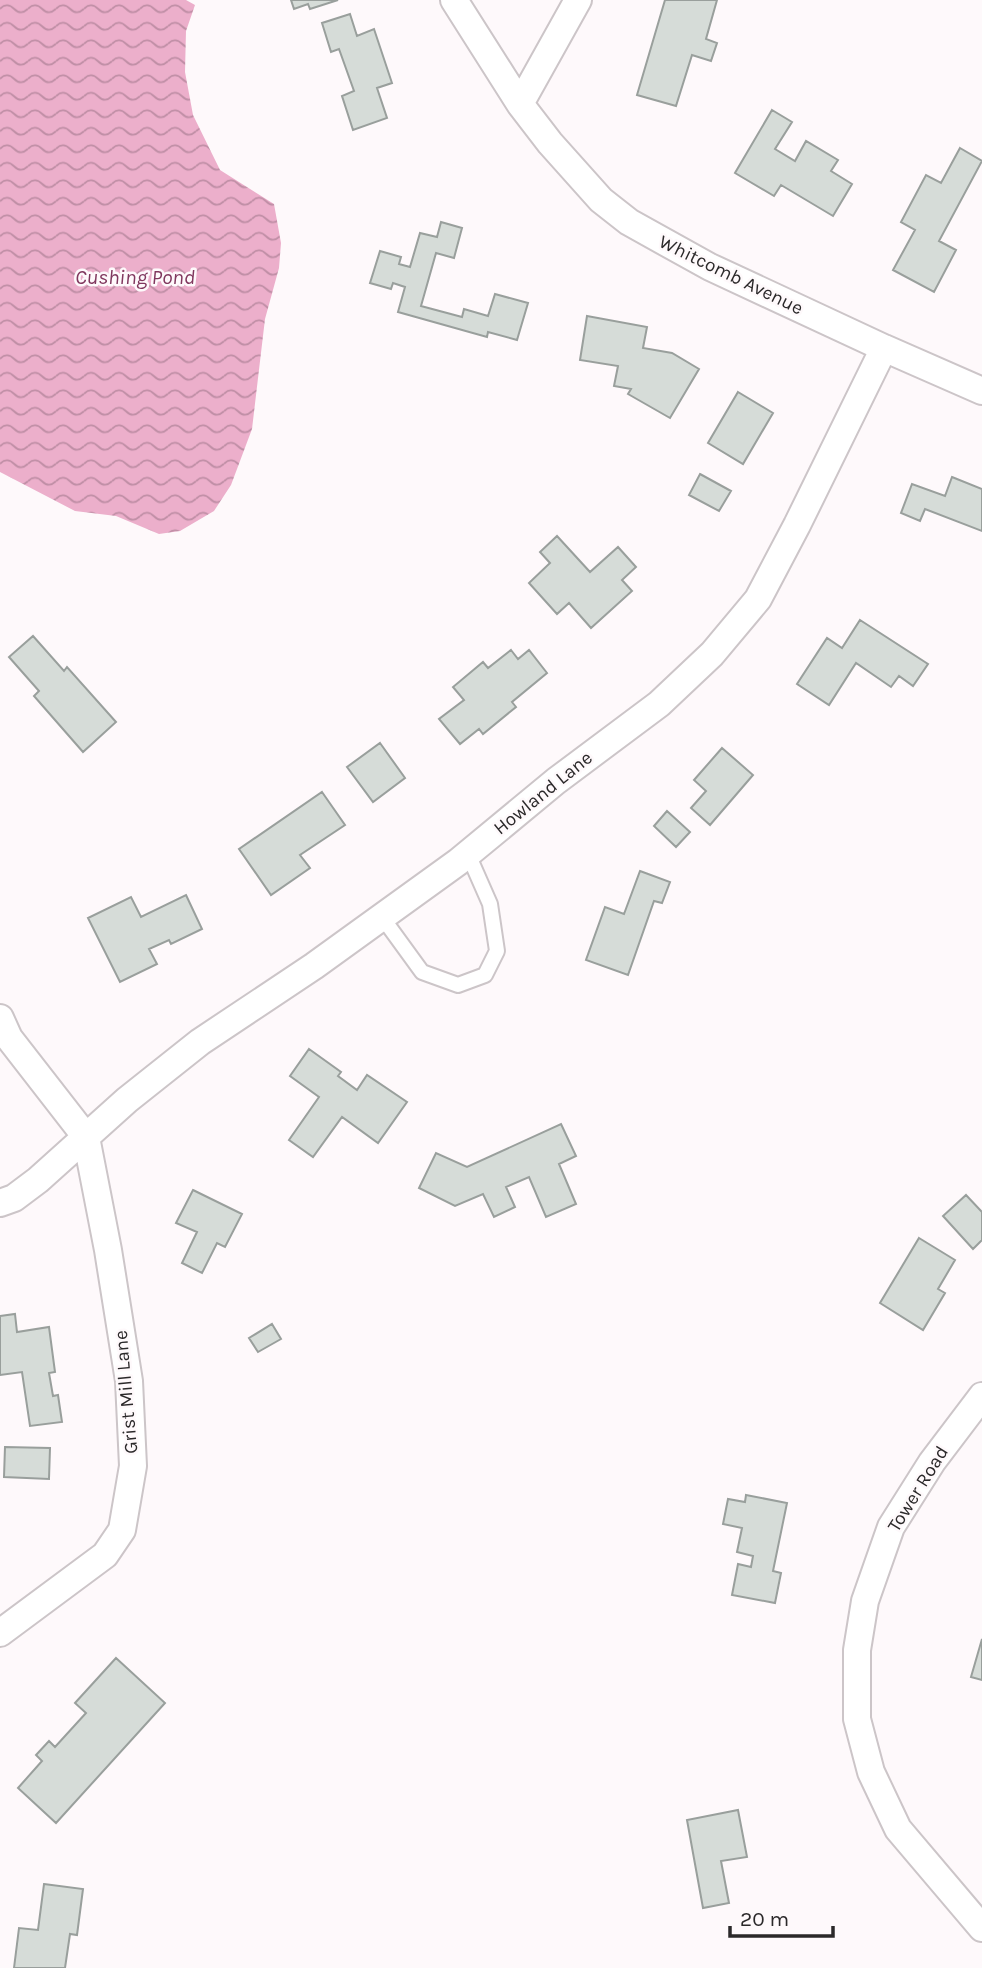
<svg xmlns="http://www.w3.org/2000/svg" width="982" height="1968" font-family="Karla,sans-serif">
<style>
.water{fill:url(#water-waves)}
.building{fill:#d6dcd8;stroke:#999f9c;stroke-width:2}
.lines{fill:none;stroke-linecap:round;stroke-linejoin:round}
.service-casing{stroke:#ccc5c8;stroke-width:18}
.minor-casing{stroke:#ccc5c8;stroke-width:30}
.service{stroke:#fff;stroke-width:14}
.minor{stroke:#fff;stroke-width:26}
.labels{text-anchor:middle;dominant-baseline:central;stroke-width:5;stroke-linejoin:round;paint-order:stroke}
.street-label{font-size:19px;fill:#2b292a;stroke:#fef9fb}
.water-label{font-size:21px;font-style:italic;fill:#80375e;stroke:#fef9fb}
</style>
<defs>
<pattern id="water-waves" width="16" height="10" patternUnits="userSpaceOnUse" patternTransform="scale(1.75)"><rect width="16" height="10" fill="#ecafcb"/><path d="M0 5q4-4 8 0t8 0" fill="none" stroke="#bf8ea5"/></pattern>
</defs>
<rect width="100%" height="100%" fill="#fef9fb"/>
<path class="water" d="M0,0H186L195,5L186,31L185,72L193,115L220,170L274,204L281,243L279,268L265,319L252,429L231,485L214,511L180,531L159,534L116,516L75,511L0,472Z"/>
<path class="building" d="M291,0H338L310,9L308,4L294,9Z
M665,0H717L706,39L717,43L711,61L692,55L676,106L637,95Z
M350,14L357,36L374,29L392,83L377,88L387,118L353,130L342,96L354,91L339,49L331,52L322,23Z
M772,110L792,122L775,149L795,161L806,141L838,160L831,171L852,184L833,216L781,185L774,196L735,173Z
M960,148L982,161L939,241L956,250L934,292L893,270L915,230L901,222L926,175L941,183Z
M441,222L462,228L454,258L436,253L421,306L462,317L464,309L488,316L495,294L528,303L517,340L488,332L487,337L398,312L405,287L393,283L391,289L370,283L380,251L401,257L399,264L410,267L420,233L437,237Z
M587,316L647,327L643,348L672,353L699,369L670,418L628,394L631,389L614,386L618,366L580,360Z
M738,392L773,413L743,464L708,443Z
M700,474L731,491L719,511L689,495Z
M952,477L982,489V531L925,509L920,521L901,513L912,484L945,496Z
M557,536L590,572L618,547L636,567L622,580L632,591L591,628L569,603L557,614L529,583L550,563L540,552Z
M860,620L928,664L913,686L899,676L891,687L856,663L829,705L797,684L827,638L842,648Z
M33,636L64,671L67,667L116,722L83,752L34,696L39,691L9,657Z
M511,650L518,659L529,650L547,673L512,702L516,707L483,734L479,729L460,744L439,719L464,700L453,687L483,662L488,668Z
M380,743L405,778L373,802L347,767Z
M722,748L753,775L710,825L691,808L706,791L694,780Z
M322,792L345,825L300,855L310,868L271,895L239,849Z
M667,811L690,832L676,847L654,826Z
M640,871L670,882L662,903L654,901L628,975L586,960L605,907L624,914Z
M186,895L202,929L171,944L169,940L149,949L157,964L120,982L88,918L131,897L141,917Z
M309,1049L341,1072L338,1076L357,1090L367,1075L407,1102L378,1143L342,1117L313,1157L289,1140L319,1097L290,1076Z
M561,1124L576,1156L559,1164L576,1204L546,1217L529,1177L506,1187L515,1207L494,1217L483,1194L455,1206L419,1188L436,1153L467,1167Z
M193,1190L242,1214L225,1247L217,1243L202,1273L182,1263L197,1232L176,1223Z
M966,1195L982,1212V1240L973,1249L943,1216Z
M919,1238L955,1260L938,1289L945,1293L923,1330L880,1303Z
M15,1314L17,1332L49,1327L55,1372L49,1373L53,1396L58,1395L62,1422L30,1426L22,1372L0,1375V1316Z
M272,1324L281,1339L258,1352L249,1338Z
M5,1447L50,1448L49,1479L4,1477Z
M746,1495L787,1503L773,1571L781,1573L775,1603L732,1595L738,1564L751,1567L753,1556L737,1552L742,1528L723,1524L728,1499L745,1502Z
M982,1639V1680L971,1677Z
M116,1658L165,1703L56,1823L18,1788L42,1761L36,1755L49,1741L55,1747L86,1713L75,1703Z
M738,1810L747,1857L721,1861L729,1903L703,1908L687,1820Z
M44,1884L83,1889L77,1935L70,1934L65,1968H14L19,1928L38,1930Z"/>
<g class="lines">
<g class="service-casing">
<path id="service" d="M382,917L422,972L458,985L485,975L497,951L490,904L468,854"/>
</g>
<g class="minor-casing">
<path id="minor" d="M454,0L520,104L550,143L601,200L629,222L710,267L884,348L982,391
M520,104L578,0
M0,1018L9,1038L86,1137L108,1250L129,1381L133,1466L122,1530L105,1555L0,1633
M0,1203L14,1198L38,1180L127,1100L200,1042L314,966L458,862L556,781L659,704L712,654L758,599L797,525L884,348
M982,1396L932,1462L891,1527L865,1601L857,1650V1719L871,1772L898,1829L982,1928"/>
</g>
<use href="#service" class="service"/>
<use href="#minor" class="minor"/>
</g>
<g class="labels">
<g class="street-label">
<text transform="translate(731 275) rotate(26)">Whitcomb Avenue</text>
<text transform="translate(543 793) rotate(-39)">Howland Lane</text>
<text transform="translate(126 1392) rotate(-95)">Grist Mill Lane</text>
<text transform="translate(918 1489) rotate(-58)">Tower Road</text>
</g>
<g class="water-label">
<text x="135" y="277">Cushing Pond</text>
</g>
</g>
<path d="M730 1926v10h103v-10" fill="none" stroke="#2b292a" stroke-width="3.5"/>
<text x="740" y="1926" font-size="21" fill="#2b292a" stroke="#fef9fb" stroke-width="5" paint-order="stroke">20 m</text>
</svg>
